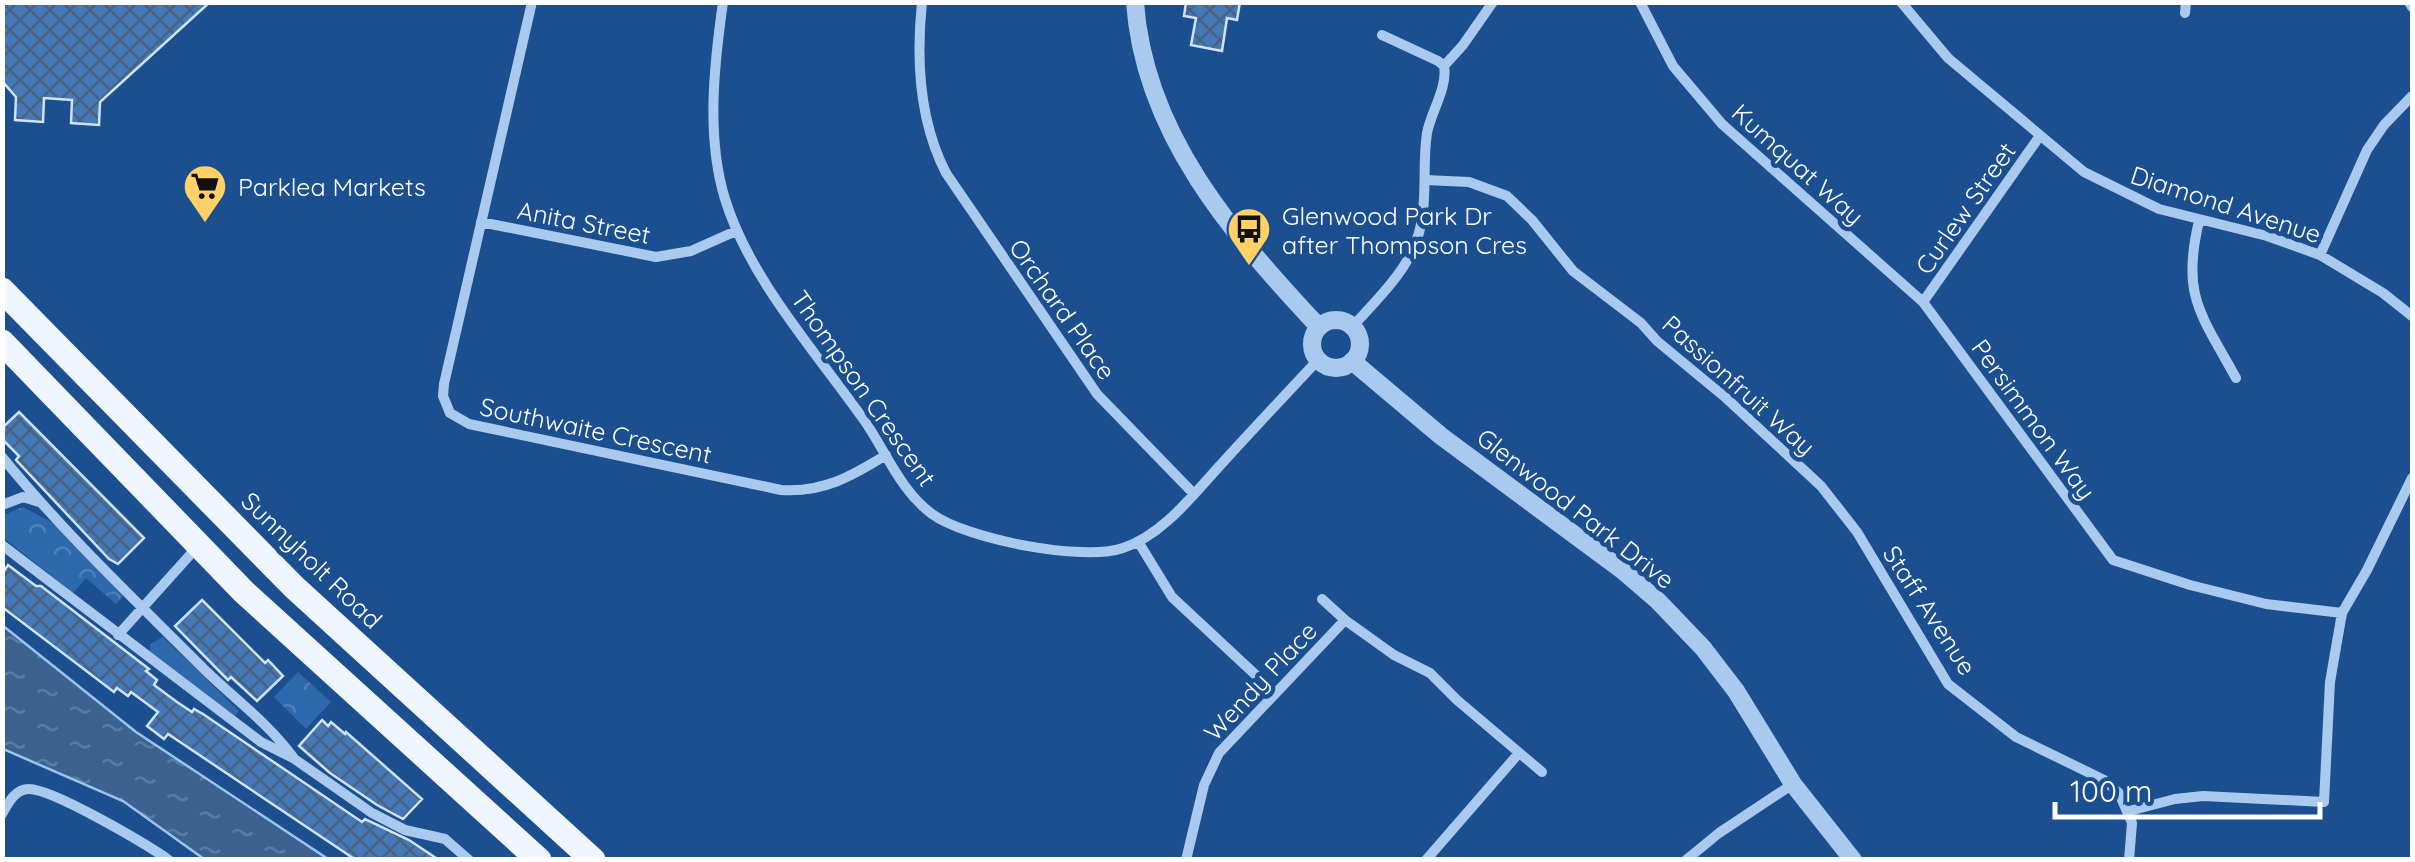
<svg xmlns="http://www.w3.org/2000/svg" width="2415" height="862" font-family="Quicksand,sans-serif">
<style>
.grass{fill:#2e69ad}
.forest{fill:url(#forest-crowns)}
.water{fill:url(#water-ripples);stroke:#9cc4f0;stroke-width:2.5}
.building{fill:url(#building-cross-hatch);stroke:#cfe3fa;stroke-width:2.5}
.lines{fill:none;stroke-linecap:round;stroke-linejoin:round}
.minor{stroke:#a9c9ee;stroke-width:10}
.tertiary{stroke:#a9c9ee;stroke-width:18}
.primary{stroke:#f0f6ff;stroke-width:25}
.labels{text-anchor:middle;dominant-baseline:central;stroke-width:9;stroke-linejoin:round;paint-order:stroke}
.street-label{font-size:25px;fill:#fff;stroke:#1b4f8f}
.poi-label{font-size:25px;fill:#fff;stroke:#1b4f8f;text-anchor:start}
</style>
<defs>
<pattern id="forest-crowns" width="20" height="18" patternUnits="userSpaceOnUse" patternTransform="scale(2.5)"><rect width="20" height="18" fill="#2e69ad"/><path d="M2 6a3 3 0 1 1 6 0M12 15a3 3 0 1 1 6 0" fill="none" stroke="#4d80b9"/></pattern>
<pattern id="water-ripples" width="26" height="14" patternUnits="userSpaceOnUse" patternTransform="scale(2.5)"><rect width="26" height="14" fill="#3c6290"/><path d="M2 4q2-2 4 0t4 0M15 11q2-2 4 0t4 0" fill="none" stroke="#597aa1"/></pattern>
<pattern id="building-cross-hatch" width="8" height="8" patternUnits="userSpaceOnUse" patternTransform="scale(2.5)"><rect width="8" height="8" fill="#4478b7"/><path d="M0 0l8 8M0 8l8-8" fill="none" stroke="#486282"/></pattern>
</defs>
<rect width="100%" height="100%" fill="#1b4f8f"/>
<path class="grass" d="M163,637L239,711L235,716L150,651V644Z"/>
<path class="forest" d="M23,507L53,523L123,596L116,604L86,578L73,593L3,537L6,514Z
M298,672L331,702L306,729L274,697Z"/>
<path class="water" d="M2,625L136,732L328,859H204L123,801L3,749Z"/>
<path class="building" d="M2,2H210L100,102L99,125L71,123L72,100L44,98L43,122L15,120L16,97L2,81Z
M1186,2H1240L1237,20L1227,18L1222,51L1191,45L1196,18L1184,16Z
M19,412L144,538L118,564L109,559L16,460L19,456L2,439V428Z
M8,565L36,586H41L149,669L146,671L157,680L154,685L177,702L192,712L194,709L203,714L362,822L365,819L409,840L439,860H356L168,734L164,739L147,726L158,712L131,692L128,696L117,688L114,692L2,607V574Z
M202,600L265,663L268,660L283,676L257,701L231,677L228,680L223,675L175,626Z
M322,720L328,726L331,722L345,734L346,732L422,799L403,819L377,805L330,773L299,746Z"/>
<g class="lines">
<path class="minor" d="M532,2L444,384L443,396L450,413L469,424L781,490C823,493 852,476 886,455
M723,2C714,66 706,137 725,199C750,280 817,353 866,423C887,454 901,491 932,514C966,539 1083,562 1123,548C1164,535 1196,491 1225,460C1256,426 1287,393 1318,360
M922,2C916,60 919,121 946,173L1097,394L1193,493
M1640,2L1673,66L1722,124L1923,302L2113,560L2190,585L2266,604L2342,613
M1901,2L1948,58L2084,172L2159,209L2267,236L2320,255L2383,293L2412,316
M2409,2L2412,7
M2185,13L2186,2
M1444,66L1463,45L1493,2
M1425,180L1469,182L1507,196L1532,220L1573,271L1641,323L1657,341L1726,398L1821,486L1857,532L1948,684L2016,737L2104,780L2119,793L2132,823L2129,860
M2199,221C2181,296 2201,314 2236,378
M481,222L656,257L691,251L736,231
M2320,255L2367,150L2384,125L2412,96
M1923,302L2039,137
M1352,327C1384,292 1419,261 1423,211C1426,185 1423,159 1427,133C1431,112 1448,87 1444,66L1438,61L1382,35
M2,457C64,533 136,601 205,670C237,701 266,721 293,757
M2,505L23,497L39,502
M1139,543L1172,597L1274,692
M2,545L261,742L293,758L372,813L405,830L445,839L469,860
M1345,620L1394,655L1430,673L1457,700L1542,772
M118,635L198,546
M2129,811L2175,799L2203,796L2324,802L2330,682L2342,613L2367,570L2412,478
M2,814C8,803 15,789 29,789C53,789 146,844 169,860
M1186,860L1204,785L1219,753L1345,620L1322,599
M1426,860L1519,753
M1686,860L1719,833L1793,784"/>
<path class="tertiary" d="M1135,2C1144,134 1233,235 1319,327
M1312 344a24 24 0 1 1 48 0a24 24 0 1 1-48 0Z
M1352,361L1441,436L1622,570L1658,601L1703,648L1736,691L1793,784L1853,860"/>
<path class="primary" d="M2,290L294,587L593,860
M2,342L244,592L539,860"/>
</g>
<defs>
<g id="supermarket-pin" transform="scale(2.25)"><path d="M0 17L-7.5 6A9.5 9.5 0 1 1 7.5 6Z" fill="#ffd166" stroke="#1b4f8f"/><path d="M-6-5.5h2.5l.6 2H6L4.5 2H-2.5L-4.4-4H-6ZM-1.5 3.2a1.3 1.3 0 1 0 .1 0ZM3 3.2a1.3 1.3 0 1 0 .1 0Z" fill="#111"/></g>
<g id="bus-pin" transform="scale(2.25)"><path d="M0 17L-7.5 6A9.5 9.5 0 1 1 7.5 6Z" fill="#ffd166" stroke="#1b4f8f"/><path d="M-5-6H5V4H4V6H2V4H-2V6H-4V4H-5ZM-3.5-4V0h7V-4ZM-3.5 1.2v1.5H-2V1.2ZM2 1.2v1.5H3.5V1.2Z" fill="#111"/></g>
</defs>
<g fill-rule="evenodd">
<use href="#supermarket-pin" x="205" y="186"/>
<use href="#bus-pin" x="1249" y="229"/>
</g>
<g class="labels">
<g class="street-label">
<text transform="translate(1798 164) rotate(42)">Kumquat Way</text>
<text transform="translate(2226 204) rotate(18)">Diamond Avenue</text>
<text transform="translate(1965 208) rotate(-55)">Curlew Street</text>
<text transform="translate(584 222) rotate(11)">Anita Street</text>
<text transform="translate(1063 309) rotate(55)">Orchard Place</text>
<text transform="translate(1739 385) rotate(42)">Passionfruit Way</text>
<text transform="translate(864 388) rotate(55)">Thompson Crescent</text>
<text transform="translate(2034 419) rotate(54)">Persimmon Way</text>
<text transform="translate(596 430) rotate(12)">Southwaite Crescent</text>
<text transform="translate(1576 508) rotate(38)">Glenwood Park Drive</text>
<text transform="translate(312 560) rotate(44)">Sunnyholt Road</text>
<text transform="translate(1930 610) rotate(57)">Staff Avenue</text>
<text transform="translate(1260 681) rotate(-47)">Wendy Place</text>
</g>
<g class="poi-label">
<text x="238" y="186">Parklea Markets</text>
<text x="1282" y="215">Glenwood Park Dr<tspan x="1282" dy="29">after Thompson Cres</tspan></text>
</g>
</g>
<rect width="2415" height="862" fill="none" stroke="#ffffff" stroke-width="10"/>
<path d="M2055 802v15h265v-15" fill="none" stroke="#ffffff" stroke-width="5"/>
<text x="2070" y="802" font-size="30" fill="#ffffff" stroke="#1b4f8f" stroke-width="8" paint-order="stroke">100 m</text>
</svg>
